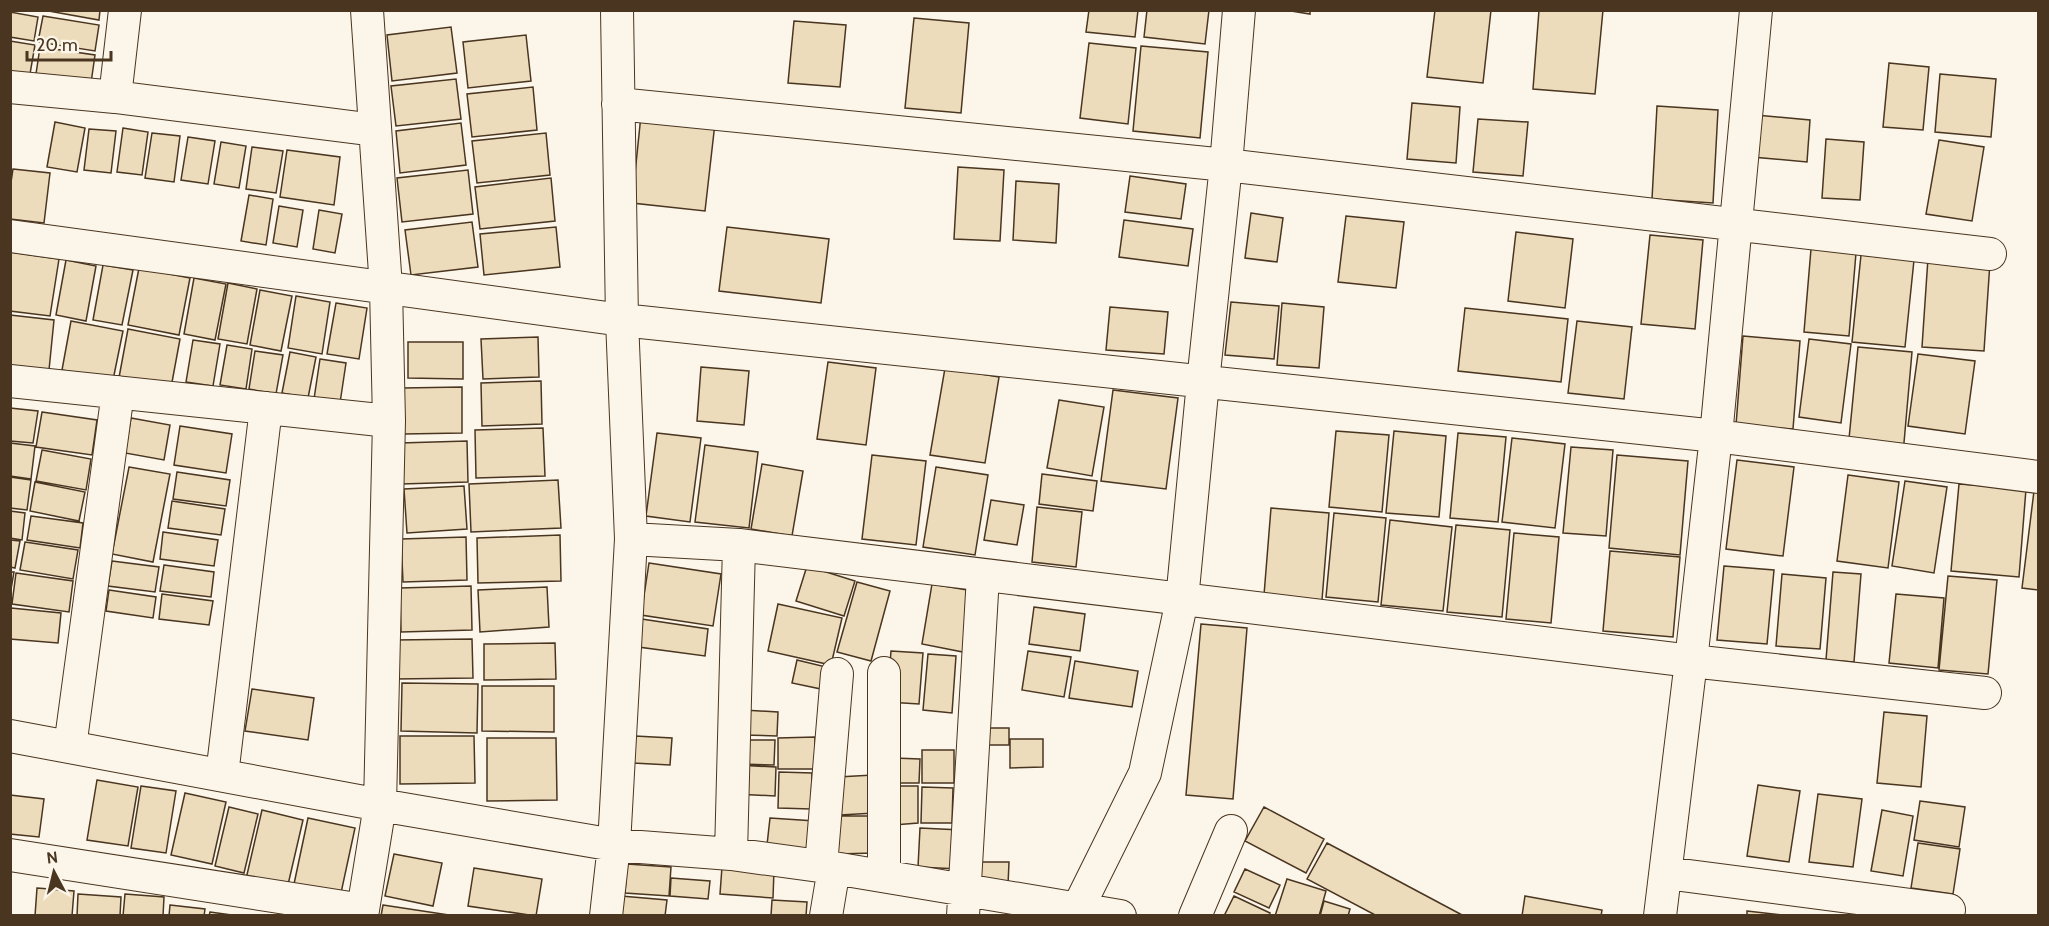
<svg xmlns="http://www.w3.org/2000/svg" width="2049" height="926" font-family="Cabin,sans-serif">
<style>
.building{fill:#ecdcbc;stroke:#4a3520;stroke-width:1.5}
.lines{fill:none;stroke-linecap:round;stroke-linejoin:round}
.minor-casing{stroke:#4a3520;stroke-width:34}
.minor{stroke:#fbf6e9;stroke-width:32}
</style>
<rect width="100%" height="100%" fill="#fbf6e9"/>
<path class="building" d="M43,10H100L99,20Z
M1089,10H1138L1135,37L1086,32Z
M1147,10H1209L1205,44L1144,37Z
M1285,10H1310V14Z
M1435,10H1491L1483,83L1427,77Z
M1539,10H1603L1595,94L1533,89Z
M10,12L38,17L34,41L10,37Z
M43,16L99,25L95,51L38,42Z
M914,18L969,23L961,113L905,108Z
M794,21L846,25L840,87L788,83Z
M451,27L457,73L392,81L387,35Z
M526,35L531,81L468,88L463,42Z
M10,41L35,45L30,74L10,71Z
M1089,43L1136,48L1128,124L1080,118Z
M1141,46L1208,52L1200,138L1133,131Z
M40,47L95,55L91,83L36,74Z
M1889,63L1929,67L1923,130L1883,127Z
M1940,74L1996,79L1991,137L1935,132Z
M456,79L461,119L396,126L391,86Z
M533,87L537,130L472,137L467,94Z
M1412,103L1460,107L1456,163L1407,159Z
M1657,106L1718,110L1713,203L1652,199Z
M641,115L715,123L705,211L632,203Z
M1756,115L1810,120L1807,162L1752,157Z
M1478,119L1528,122L1523,176L1473,172Z
M55,122L85,128L77,172L47,167Z
M461,123L466,165L400,173L396,131Z
M123,128L148,132L142,175L117,172Z
M89,129L116,131L111,173L84,170Z
M152,133L180,136L174,182L145,178Z
M546,133L550,175L477,183L472,141Z
M188,137L215,141L208,184L181,180Z
M1826,139L1864,142L1860,200L1822,198Z
M1939,140L1984,147L1972,221L1926,214Z
M221,142L246,146L239,188L214,184Z
M252,147L283,151L276,193L246,189Z
M287,150L340,157L334,205L280,197Z
M958,167L1004,170L1000,241L954,239Z
M13,169L50,173L44,223L10,219V189Z
M468,170L473,214L402,222L397,178Z
M1130,176L1186,184L1181,219L1125,212Z
M551,178L555,221L480,229L475,187Z
M1016,181L1059,184L1056,243L1013,240Z
M249,195L273,199L266,245L241,241Z
M279,206L303,210L297,247L273,243Z
M319,210L342,214L335,253L313,249Z
M1251,213L1283,218L1277,262L1245,258Z
M1346,216L1404,222L1396,288L1338,282Z
M1124,220L1193,229L1188,266L1119,257Z
M472,222L478,267L411,275L405,230Z
M556,227L560,267L484,275L480,234Z
M727,227L829,239L821,303L719,291Z
M1516,232L1573,239L1565,308L1508,301Z
M1650,235L1703,240L1695,329L1641,324Z
M1811,249L1856,253L1849,336L1804,332Z
M10,252L59,259L50,316L10,311Z
M1861,255L1914,260L1905,347L1852,342Z
M1928,258L1990,262L1984,351L1922,347Z
M66,260L96,266L86,321L56,315Z
M103,265L133,270L122,325L93,320Z
M139,268L190,278L179,335L128,325Z
M194,278L226,284L215,340L184,334Z
M228,283L257,289L247,344L218,339Z
M260,290L292,296L281,351L250,345Z
M296,296L330,302L322,354L288,348Z
M1231,302L1279,306L1274,359L1225,355Z
M336,303L367,308L359,359L327,354Z
M1282,303L1324,307L1319,368L1277,365Z
M1110,307L1168,312L1164,354L1106,350Z
M1465,308L1568,319L1561,382L1458,371Z
M10,315L54,320L49,370L10,366Z
M71,321L123,331L113,380L62,370Z
M1577,321L1632,327L1624,399L1568,393Z
M128,329L180,339L170,393L118,383Z
M1743,336L1800,341L1793,429L1736,425Z
M538,337L539,377L483,379L481,339Z
M1809,339L1851,344L1841,423L1799,417Z
M193,340L220,344L213,386L186,382Z
M408,342H463V379L408,378Z
M227,345L252,349L246,389L220,385Z
M1858,347L1912,352L1903,454L1848,449Z
M255,351L283,355L276,394L249,389Z
M290,352L316,357L308,398L282,393Z
M1918,354L1975,361L1965,434L1908,426Z
M320,359L346,363L340,403L314,399Z
M828,362L876,368L866,445L817,439Z
M701,367L749,371L744,425L697,421Z
M945,368L999,377L985,463L930,455Z
M541,381L542,424L482,426L481,383Z
M462,387V433L404,434L403,388Z
M1113,390L1178,398L1166,489L1101,481Z
M1059,400L1104,407L1092,476L1047,468Z
M10,408L38,411L33,443L10,441Z
M42,412L97,420L92,455L36,447Z
M131,418L170,425L164,460L125,453Z
M180,426L232,434L226,473L174,465Z
M543,428L545,476L476,478L475,430Z
M1336,431L1389,435L1382,512L1329,507Z
M1394,431L1446,436L1439,517L1386,513Z
M657,433L701,438L690,522L646,516Z
M1458,433L1506,437L1498,522L1450,518Z
M1512,438L1565,444L1555,528L1502,522Z
M467,441L468,482L401,484L400,443Z
M10,443L35,446L31,479L10,476Z
M705,445L758,452L749,528L695,522Z
M1571,447L1613,450L1606,536L1563,533Z
M42,450L91,459L86,490L36,481Z
M872,455L926,461L916,545L862,539Z
M1617,455L1688,461L1680,555L1609,548Z
M1737,460L1794,467L1783,556L1726,549Z
M762,464L803,471L792,536L751,529Z
M129,467L170,474L153,562L112,554Z
M936,467L988,475L975,555L923,547Z
M177,472L230,480L226,506L173,499Z
M1042,474L1097,481L1093,511L1039,504Z
M1848,475L1899,482L1888,568L1837,561Z
M10,477L31,480L27,510L10,508Z
M558,480L561,528L471,532L469,484Z
M1905,481L1947,487L1934,573L1892,566Z
M35,482L85,492L79,521L30,511Z
M1959,484L2026,489L2019,577L1951,571Z
M464,486L467,529L407,533L404,489Z
M2034,491H2038V590L2022,588Z
M991,500L1024,505L1017,545L984,540Z
M172,501L225,509L221,535L168,528Z
M1037,507L1082,512L1076,567L1032,562Z
M1271,508L1329,513L1322,600L1264,595Z
M10,511L25,513L22,540L10,538Z
M1334,513L1386,518L1378,602L1326,597Z
M31,516L83,523L80,548L27,540Z
M1390,520L1452,527L1443,611L1381,605Z
M1456,525L1510,530L1502,617L1447,612Z
M163,532L218,540L214,566L160,559Z
M1514,533L1559,537L1551,623L1506,619Z
M560,535L561,581L478,583L477,538Z
M466,537L467,580L403,582L401,539Z
M10,540L20,541L15,568L10,567Z
M25,542L78,550L73,579L20,570Z
M1610,551L1680,557L1673,637L1603,631Z
M112,561L159,567L155,592L108,586Z
M649,563L721,574L713,626L641,615Z
M164,565L214,572L211,597L160,591Z
M807,566L855,581L844,616L796,601Z
M1724,566L1774,570L1767,644L1717,640Z
M10,572H14L10,595Z
M1833,572L1861,574L1854,662L1826,660Z
M16,573L73,581L69,612L12,604Z
M1782,574L1826,578L1820,649L1776,646Z
M1948,576L1997,580L1988,674L1939,670Z
M857,582L890,591L871,661L837,652Z
M932,584L979,592L968,653L922,644Z
M471,586L472,630L401,632L400,588Z
M547,587L549,627L480,632L478,590Z
M109,590L156,597L153,618L106,611Z
M162,594L213,601L209,625L159,619Z
M1896,594L1944,598L1938,668L1889,663Z
M778,604L842,618L831,665L768,651Z
M1034,607L1085,614L1080,651L1029,644Z
M11,608L61,613L58,643L10,639Z
M635,618L708,629L705,656L631,646Z
M1201,624L1247,628L1233,799L1186,795Z
M472,639L473,678L395,679V640Z
M555,643L556,679L484,680V644Z
M891,651L923,653L919,704L887,702Z
M1028,651L1071,657L1064,697L1022,690Z
M928,654L956,656L952,713L923,710Z
M797,660L826,667L821,689L792,683Z
M1075,661L1138,671L1132,707L1069,698Z
M402,683L478,684L477,733L401,731Z
M482,686H554V732L482,731Z
M252,689L314,698L308,740L245,731Z
M744,710L778,712L777,736L743,735Z
M1884,712L1927,716L1921,787L1877,783Z
M983,728H1009V745H984Z
M400,736H474L475,783L400,784Z
M635,736L672,738L670,765L633,763Z
M815,737V769H778V738Z
M487,738H556L557,800L487,801Z
M1010,739H1043V767L1010,768Z
M741,740H775L774,765L741,764Z
M922,750H954V783H922Z
M894,758L920,759L919,783H893Z
M736,765L776,767L775,796L735,794Z
M779,772L812,773L811,809L778,808Z
M873,775L875,813L840,815L838,777Z
M97,780L138,787L128,846L87,840Z
M1758,785L1800,791L1789,862L1747,856Z
M141,786L176,791L166,853L131,848Z
M893,786H918V823L894,825Z
M922,787L953,788L952,823H921Z
M185,793L226,802L212,864L171,855Z
M1818,794L1862,799L1853,867L1809,862Z
M10,795L44,799L39,837L10,834Z
M1920,801L1965,807L1959,847L1914,840Z
M229,807L258,814L244,873L215,866Z
M1264,807L1324,839L1306,873L1245,841Z
M262,810L303,820L287,889L246,879Z
M1882,810L1913,816L1903,876L1871,871Z
M836,816H874V853L837,854Z
M308,818L355,828L341,893L294,884Z
M770,818L815,821L813,849L767,845Z
M920,828L961,830L959,869L918,867Z
M1327,843L1464,916H1377L1307,879Z
M1918,843L1960,849L1953,894L1911,888Z
M394,854L442,863L433,906L385,896Z
M976,862H1009L1008,885L976,884Z
M627,864L671,867L669,896L625,893Z
M722,867L774,870L773,898L720,894Z
M474,868L542,879L536,916L468,906Z
M1245,869L1280,885L1269,908L1234,892Z
M671,878L710,881L708,899L670,896Z
M1287,879L1326,891L1319,916H1275Z
M37,888L74,891L72,916H35Z
M78,894L121,897L120,916H77Z
M125,894L164,897L163,916H123Z
M621,896L667,900L665,916H619Z
M1234,896L1270,913L1269,916H1224Z
M1525,896L1602,910L1601,916H1522Z
M772,900L807,902L806,916H771Z
M1324,901L1350,909L1348,916H1320Z
M170,905L205,909L204,916H169Z
M383,905L449,915L381,916Z
M1747,911L1792,916H1747Z
M210,912L239,916H209Z"/>
<g class="lines">
<g class="minor-casing">
<path id="minor" d="M10,87L115,97L375,130
M115,97L125,10
M618,104L1226,165L1990,254
M10,236L622,320L1716,436L2038,477
M10,381L389,421
M631,539L739,545L1691,661L1985,693
M884,673V876
M10,736L380,805L614,845L731,854L834,868L1120,916
M70,747L118,392
M222,775L266,408
M731,854L739,545
M10,855L363,910
M821,866L837,674
M1666,873L1949,910
M362,916L380,805L389,421L386,288L367,10
M606,916L614,845L631,539L622,320L617,10
M826,916L834,868
M963,916L983,576
M1077,916L1078,908L1145,773L1182,600L1203,382L1226,165L1239,10
M1195,916L1231,831
M1660,916L1691,661L1716,436L1756,10"/>
</g>
<use href="#minor" class="minor"/>
</g>
<rect width="2049" height="926" fill="none" stroke="#4a3520" stroke-width="24"/>
<g transform="translate(54 872) rotate(353)" stroke="#fbf6e9" stroke-width="4.5" paint-order="stroke">
<path d="M0-4.5L10 22L0 15L-10 22Z" fill="#4a3520"/>
<text y="-9" font-size="16" font-weight="bold" text-anchor="middle" fill="#4a3520">N</text>
</g>
<path d="M27 51v9h84v-9" fill="none" stroke="#4a3520" stroke-width="3"/>
<text x="36" y="51" font-size="18" fill="#4a3520" stroke="#fbf6e9" stroke-width="4.5" paint-order="stroke">20 m</text>
</svg>
